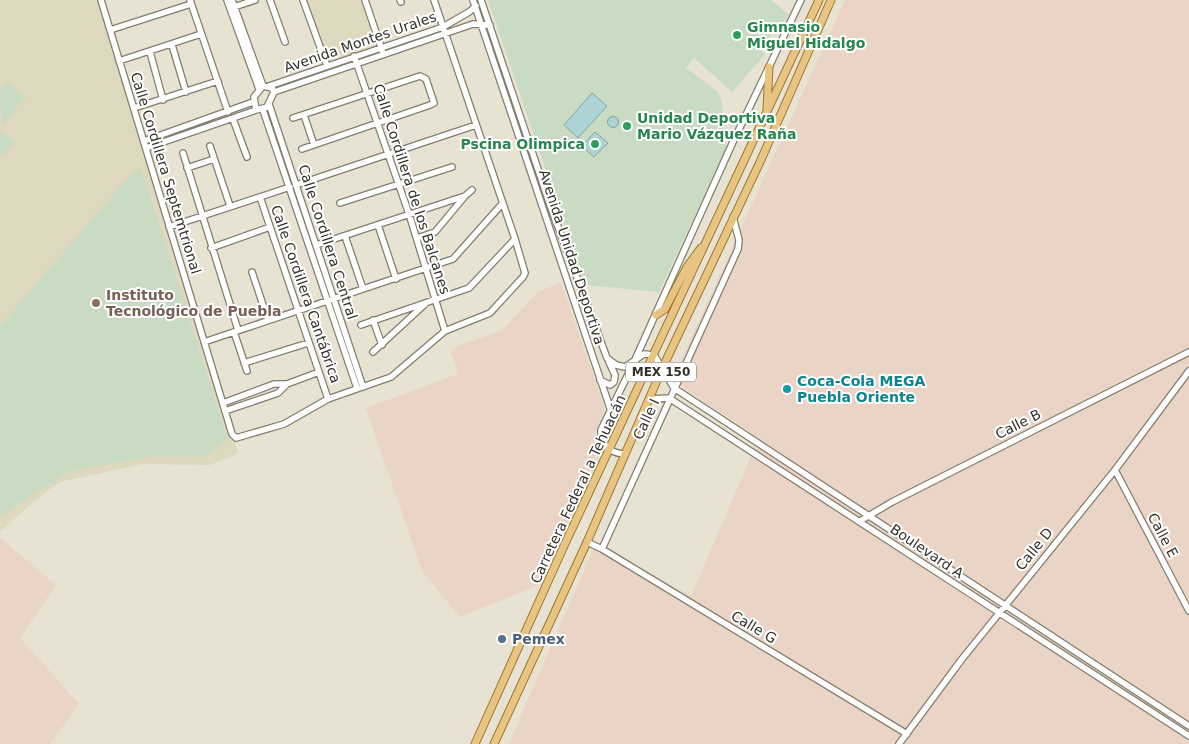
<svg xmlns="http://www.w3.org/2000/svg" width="1189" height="744" font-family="'DejaVu Sans',sans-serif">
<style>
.industrial{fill:#e9d4c6}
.built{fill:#ded8bf}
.green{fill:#c9dbc2}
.water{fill:#acd4d5;stroke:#87a3a2}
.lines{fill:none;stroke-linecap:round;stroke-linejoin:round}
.minor-casing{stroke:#827e6f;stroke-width:8}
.major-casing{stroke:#9f772d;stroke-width:9}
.minor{stroke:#fff;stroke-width:5.5}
.major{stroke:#e8c482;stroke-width:7}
.leisure-dot{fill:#2e9e5b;stroke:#fff;stroke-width:2}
.education-dot{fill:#8d6e63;stroke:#fff;stroke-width:2}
.culture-dot{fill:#0f9aa8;stroke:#fff;stroke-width:2}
.service-dot{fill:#5c6f8a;stroke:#fff;stroke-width:2}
.labels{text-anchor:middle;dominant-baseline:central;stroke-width:4;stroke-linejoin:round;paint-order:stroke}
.shield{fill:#fff;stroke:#706e6a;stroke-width:1}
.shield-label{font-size:12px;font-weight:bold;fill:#32302a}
.leisure-label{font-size:14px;font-weight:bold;fill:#27864d;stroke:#fff;text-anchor:start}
.street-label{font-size:14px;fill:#32302a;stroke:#fff}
.education-label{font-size:14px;font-weight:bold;fill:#785e54;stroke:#fff;text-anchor:start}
.culture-label{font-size:14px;font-weight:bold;fill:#0d838f;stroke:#fff;text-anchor:start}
.service-label{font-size:14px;font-weight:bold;fill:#4e5e75;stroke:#fff;text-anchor:start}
</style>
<rect width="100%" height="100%" fill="#e7e2d1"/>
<path class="industrial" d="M845,0H1189V744H509L596,543L691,596L759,438L685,389L674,376Z
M561,283L605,409L594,437L597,453L539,585L460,617L422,571L366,408L458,374L451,351L460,345L501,331L539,291Z
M0,538L56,585L20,638L79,704L50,744H0Z"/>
<path class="built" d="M0,0H97L238,453L210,465L142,464L60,482L34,501L0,532Z
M305,0H361L377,45L327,62Z"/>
<path class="green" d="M488,0H771L789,15L759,49L765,54L732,92L694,58L686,68L718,92L722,103L726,149L659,292L585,285Z
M6,82L25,97L2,126L0,90Z
M0,131L14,142L4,156L0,153Z
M136,169V171L141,169L228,440L206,456L149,457L69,471L0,516V326Z"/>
<path class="water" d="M592,93L607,106L578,138L564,125Z
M607.5 122a5.5 5.5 0 1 1 11 0a5.5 5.5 0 1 1-11 0Z
M595,132L608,143L594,157L582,146Z"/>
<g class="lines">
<g class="minor-casing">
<path id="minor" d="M101,0L232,434L236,438L284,424L328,399L391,377L445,331L490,313L523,277L525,273L515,239L434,0
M190,0L228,112
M227,0L259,89
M232,0L263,86
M270,0L285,42
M303,0L327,66
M365,0L382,50
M400,0L401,2
M473,0L610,408
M481,0L550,205L607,358L616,365L625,367L644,354L654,355L674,388L1189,726
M234,7L255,0
M110,30L191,4
M172,45L186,92
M150,52L163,100
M354,56L409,214L445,331
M119,61L201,34
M263,86L272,88L274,92L267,107L256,110L254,97Z
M269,86L443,27L469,12L476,6
M274,92L473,24L490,25
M269,104L363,387
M134,108L218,81
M263,110L357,388
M304,115L314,145
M293,118L420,76L426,79L434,103L430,105L302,149
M233,119L247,157
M144,141L253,102
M210,146L230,206
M146,148L256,110
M183,153L238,330
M187,168L214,159
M296,185L476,125
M260,197L328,399
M340,203L452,167
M378,225L396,279
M169,227L290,187
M345,236L363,289
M417,238L435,232L465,196
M316,245L465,196L472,190
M211,248L270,227
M252,272L268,320
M373,320L382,345
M361,325L469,288L515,239
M234,332L247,371
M204,342L453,259L502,204
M373,352L425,304
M244,363L308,343
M600,380L610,385L614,382L615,375L609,362
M649,399L669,398L1189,736
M223,403L274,384H287L319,372
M225,411L278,393L287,384
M624,454C610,453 600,444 601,430L634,362L732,144L801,0
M1115,470L1189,611
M860,521L892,502L1189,352
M587,542L602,549L907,734
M602,549L738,249L739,240L733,217
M899,744L962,659L1115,470L1189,371"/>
</g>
<g class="major-casing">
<path id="major" d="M767,109L769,67
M656,315L665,309L687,267L701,248
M475,744L563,548L819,0
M494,744L587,542L662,369L760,162L831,0"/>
</g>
<use href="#minor" class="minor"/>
<use href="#major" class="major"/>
</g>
<g class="leisure-dot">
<circle cx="737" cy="35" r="5"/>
<circle cx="627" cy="126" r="5"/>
<circle cx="595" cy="144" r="5"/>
</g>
<circle class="education-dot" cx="96" cy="303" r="5"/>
<circle class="culture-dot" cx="787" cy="389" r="5"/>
<circle class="service-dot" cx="502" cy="639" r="5"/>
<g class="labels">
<rect class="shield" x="626" y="362.5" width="70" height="19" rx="4"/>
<g class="shield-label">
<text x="661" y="372">MEX 150</text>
</g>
<g class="leisure-label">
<text x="747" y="27">Gimnasio<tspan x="747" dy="16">Miguel Hidalgo</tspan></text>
<text x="637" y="118">Unidad Deportiva<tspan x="637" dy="16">Mario Vázquez Raña</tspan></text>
<text x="585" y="144" text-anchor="end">Pscina Olimpica</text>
</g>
<g class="street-label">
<text transform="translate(360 42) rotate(-19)">Avenida Montes Urales</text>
<text transform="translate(166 173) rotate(73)">Calle Cordillera Septemtrional</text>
<text transform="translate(412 189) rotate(72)">Calle Cordillera de los Balcanes</text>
<text transform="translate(328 242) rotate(72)">Calle Cordillera Central</text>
<text transform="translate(572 257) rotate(72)">Avenida Unidad Deportiva</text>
<text transform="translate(306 294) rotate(71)">Calle Cordillera Cantábrica</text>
<text transform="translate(646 419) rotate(-65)">Calle I</text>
<text transform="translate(1018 424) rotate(-27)">Calle B</text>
<text transform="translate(578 489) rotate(-65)">Carretera Federal a Tehuacán</text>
<text transform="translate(1163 535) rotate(62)">Calle E</text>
<text transform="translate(1034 549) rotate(-51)">Calle D</text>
<text transform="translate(927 551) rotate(34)">Boulevard A</text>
<text transform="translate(754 627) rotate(31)">Calle G</text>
</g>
<g class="education-label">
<text x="106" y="295">Instituto<tspan x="106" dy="16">Tecnológico de Puebla</tspan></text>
</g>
<g class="culture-label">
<text x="797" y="381">Coca-Cola MEGA<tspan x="797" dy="16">Puebla Oriente</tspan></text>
</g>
<g class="service-label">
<text x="512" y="639">Pemex</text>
</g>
</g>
</svg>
